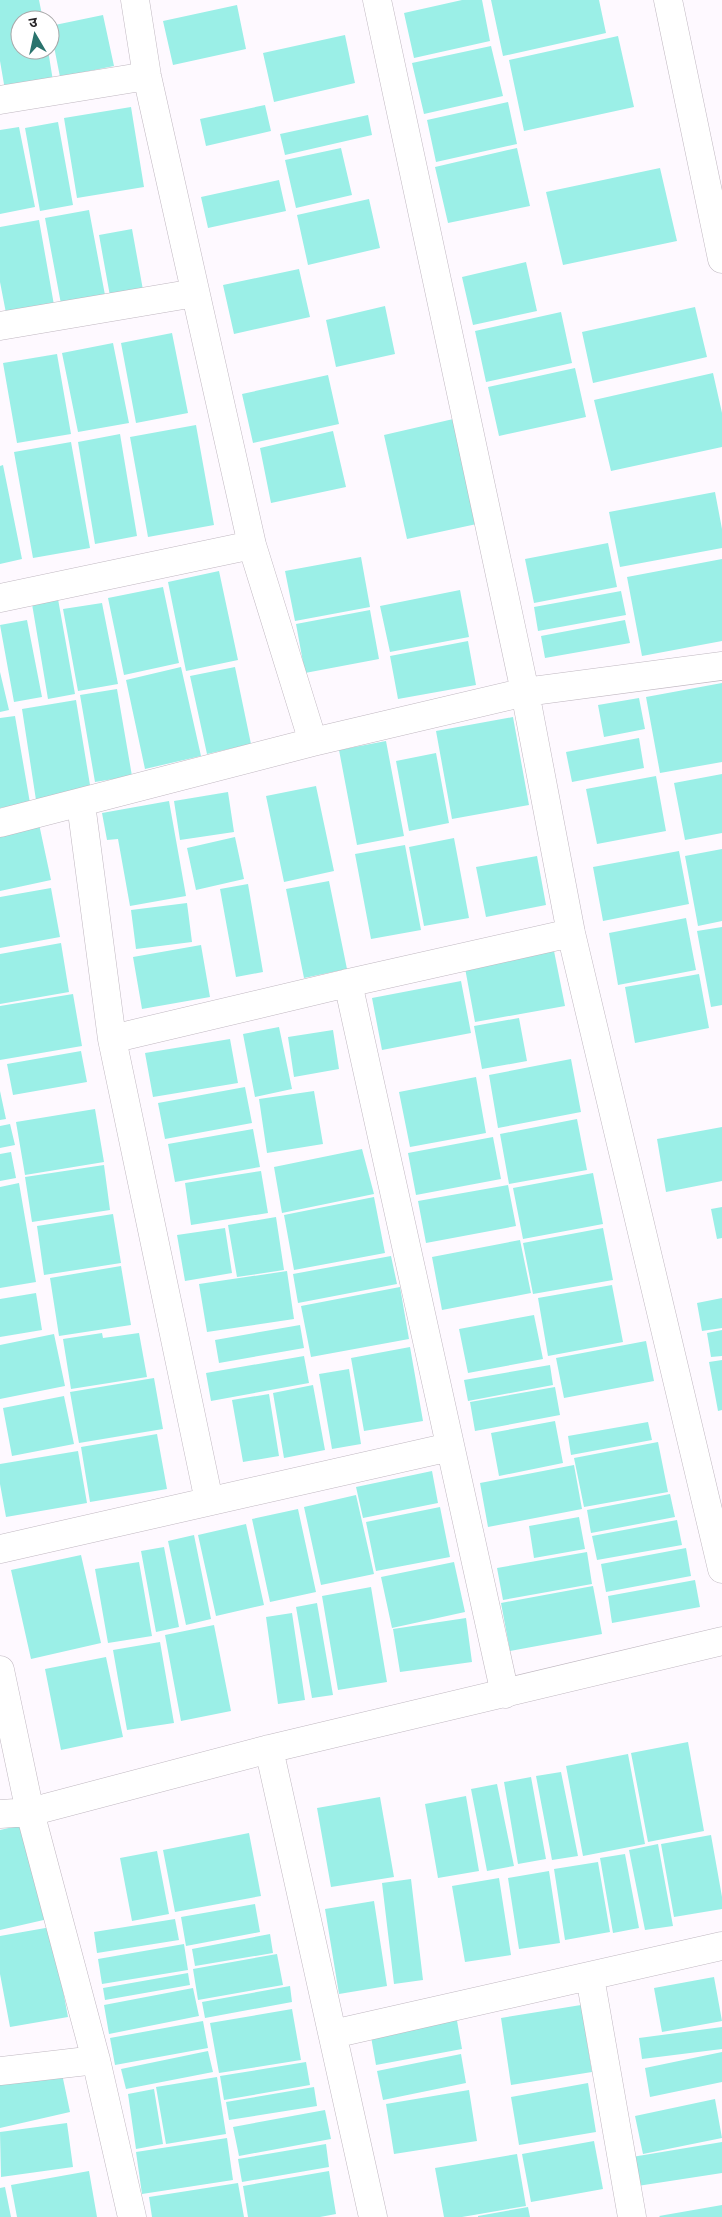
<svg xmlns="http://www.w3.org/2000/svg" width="722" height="2217" font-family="Georgia,'Noto Sans Devanagari',serif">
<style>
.building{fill:#9befe7}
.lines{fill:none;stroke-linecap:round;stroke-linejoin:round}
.minor-casing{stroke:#c0b8c1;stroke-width:29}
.tertiary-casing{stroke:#c0b8c1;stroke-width:29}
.minor{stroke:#fff;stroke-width:28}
.tertiary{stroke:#fff;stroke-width:28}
</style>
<rect width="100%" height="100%" fill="#fef9ff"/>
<path class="building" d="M0,0H39L43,20H20V50H48L53,81L5,90L0,61Z
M462,0H482L490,41L414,58L404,13Z
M491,0H599L606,33L503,56Z
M237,5L246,49L173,65L163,21Z
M103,15L114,66L60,77L50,26Z
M345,35L355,83L274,102L263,53Z
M618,36L634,107L524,131L509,60Z
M491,46L503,96L424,114L412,63Z
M508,102L517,144L436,162L427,120Z
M265,105L271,131L206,146L200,119Z
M131,107L144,187L77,198L64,118Z
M368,115L372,135L285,155L280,134Z
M58,122L73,205L40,211L25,128Z
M19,127L35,207L0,214V130Z
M341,148L352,195L296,208L285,160Z
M517,148L530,206L448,223L435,167Z
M660,168L677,241L563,265L546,192Z
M279,180L286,211L208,228L201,197Z
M369,199L380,248L308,265L297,215Z
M89,210L105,295L61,304L45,218Z
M39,220L54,305L6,313L0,282V227Z
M132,229L143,290L110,296L99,235Z
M526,262L537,311L473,325L462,277Z
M299,269L310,317L234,334L223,285Z
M385,306L395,354L336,367L326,320Z
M695,307L707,357L593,383L582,332Z
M561,312L572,363L486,382L475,331Z
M172,333L188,413L136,423L121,343Z
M113,343L129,423L78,432L62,353Z
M57,354L71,434L17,443L3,363Z
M575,368L586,417L499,436L488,387Z
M713,373L722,413V447L611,471L594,400Z
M328,375L339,424L253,443L242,394Z
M462,417L486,522L407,539L384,435Z
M196,425L214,525L148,537L130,437Z
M333,431L346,487L271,503L260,448Z
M120,434L137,536L95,544L78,442Z
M71,442L90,548L33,558L14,452Z
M3,465L22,559L0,564V466Z
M715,492L722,529V548L620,567L609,512Z
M608,543L617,587L534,603L525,559Z
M361,557L370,607L295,621L285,571Z
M722,559V641L642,656L627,577Z
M219,571L238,660L186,671L168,582Z
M163,587L179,663L124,675L108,598Z
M460,590L469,637L390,652L380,606Z
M621,591L626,615L538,631L534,607Z
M58,599L75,694L48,699L32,604Z
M102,603L118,684L78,691L63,609Z
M370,610L379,659L305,673L296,624Z
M27,620L42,697L14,702L0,625Z
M625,620L630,643L545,658L541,636Z
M468,641L476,685L398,699L390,656Z
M181,667L201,756L145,769L126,680Z
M235,667L251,744L207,754L190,676Z
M0,672L9,710L0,712Z
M722,683V762L660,773L646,697Z
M117,689L132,776L95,782L80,695Z
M639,698L645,729L604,737L598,705Z
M76,700L91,791L36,800L22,709Z
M15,716L30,803L0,808V718Z
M513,717L529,805L452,819L436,731Z
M639,738L644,768L572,782L566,752Z
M386,741L404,836L357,845L339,750Z
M436,753L449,823L409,831L396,761Z
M722,774V833L685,840L674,783Z
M656,776L666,831L597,844L586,789Z
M316,786L334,871L284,882L266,796Z
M228,792L234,832L180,840L174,801Z
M169,801L186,896L130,906L118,839L107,840L102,813Z
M39,824L51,880L0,891V832Z
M235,837L244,879L196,890L187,848Z
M454,838L469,918L424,926L409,847Z
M405,845L421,930L371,939L355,854Z
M722,849V921L698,926L685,856Z
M679,851L689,904L603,921L593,867Z
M537,856L546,905L486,917L476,867Z
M329,881L347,969L304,978L286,889Z
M248,884L263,972L236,977L220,889Z
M51,888L60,937L0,948V897Z
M187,903L192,942L136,949L131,910Z
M686,918L696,970L618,985L609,933Z
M722,927V1005L711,1007L697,931Z
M61,943L69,992L0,1004V954Z
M201,945L210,997L142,1009L133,957Z
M554,951L565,1006L475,1022L465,968Z
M699,974L709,1028L635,1043L625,987Z
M461,981L471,1033L382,1050L372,998Z
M73,994L82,1046L0,1060V1006Z
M519,1018L527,1061L482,1069L474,1026Z
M279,1027L292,1089L255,1097L243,1034Z
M333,1030L339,1069L294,1077L288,1037Z
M230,1039L238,1083L153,1097L145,1053Z
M81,1051L87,1082L13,1095L7,1064Z
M571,1059L581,1112L498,1128L489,1075Z
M476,1077L486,1133L410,1147L399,1092Z
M245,1087L252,1123L165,1139L158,1103Z
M0,1091L6,1119L0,1120Z
M314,1091L323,1144L267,1153L259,1099Z
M95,1109L104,1162L25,1175L16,1122Z
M577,1119L587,1170L509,1184L500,1134Z
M10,1124L15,1145L0,1148V1126Z
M722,1127V1181L666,1192L657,1139Z
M253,1129L260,1167L175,1182L168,1144Z
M493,1137L501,1179L416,1195L408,1153Z
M362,1149L374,1194L282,1213L274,1167Z
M11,1152L16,1178L0,1181V1154Z
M104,1165L110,1210L32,1222L25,1177Z
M261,1171L268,1213L191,1225L185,1183Z
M593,1173L603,1224L523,1239L513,1188Z
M19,1183L36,1282L0,1288V1187Z
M508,1185L516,1226L426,1243L418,1201Z
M374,1197L385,1253L294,1270L284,1215Z
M722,1207V1238L717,1239L711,1209Z
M113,1214L121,1263L44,1275L37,1226Z
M276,1217L284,1270L237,1277L228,1225Z
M225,1228L232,1273L185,1281L177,1235Z
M603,1228L613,1280L533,1294L523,1243Z
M520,1240L531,1293L442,1310L432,1257Z
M391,1256L397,1284L298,1303L293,1274Z
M121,1266L131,1325L59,1336L50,1278Z
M287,1271L294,1319L207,1332L199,1284Z
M612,1285L623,1342L548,1356L538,1298Z
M400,1287L409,1339L311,1357L301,1306Z
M36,1293L42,1330L0,1337V1299Z
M722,1298V1328L702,1331L697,1303Z
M534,1315L543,1359L468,1373L459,1329Z
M300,1325L304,1348L219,1363L215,1340Z
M722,1330V1356L711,1357L707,1333Z
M102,1333L103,1338L139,1333L147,1377L71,1389L63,1339Z
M54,1334L65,1386L0,1399V1345Z
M646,1341L654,1381L564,1398L556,1358Z
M410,1347L423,1421L364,1431L351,1358Z
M304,1356L309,1383L211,1401L206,1373Z
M722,1360V1410L718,1411L709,1362Z
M550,1365L553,1385L468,1401L464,1380Z
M349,1369L361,1444L332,1449L319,1374Z
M154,1378L163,1429L79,1443L70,1392Z
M313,1385L325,1450L284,1458L273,1393Z
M555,1387L560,1415L475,1431L470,1402Z
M269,1394L279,1456L243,1462L232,1400Z
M64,1396L74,1444L12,1456L3,1408Z
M555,1421L563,1463L499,1476L491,1433Z
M648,1422L652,1440L571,1455L568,1436Z
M157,1434L167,1489L90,1502L81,1447Z
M658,1442L668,1492L584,1507L574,1458Z
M78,1451L87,1503L6,1517L0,1484V1464Z
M574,1465L582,1509L488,1527L480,1483Z
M432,1471L438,1503L363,1518L356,1487Z
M670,1494L675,1517L591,1533L587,1510Z
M356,1495L374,1574L321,1585L304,1507Z
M440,1507L450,1557L376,1571L366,1522Z
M298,1509L316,1592L270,1602L252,1519Z
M579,1517L585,1549L534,1558L529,1526Z
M677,1520L682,1545L597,1560L592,1536Z
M246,1524L264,1605L216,1616L198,1535Z
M194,1535L211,1619L186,1625L168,1541Z
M164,1547L179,1627L156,1632L141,1551Z
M686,1548L691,1576L606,1592L601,1564Z
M587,1552L592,1584L503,1600L497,1568Z
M81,1555L101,1643L31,1659L11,1570Z
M139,1562L152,1636L108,1643L95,1569Z
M454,1562L465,1612L392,1628L381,1577Z
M695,1580L700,1607L612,1623L608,1596Z
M593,1586L602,1634L510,1651L501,1603Z
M371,1587L387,1682L338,1690L322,1596Z
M317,1603L333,1695L312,1698L296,1607Z
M292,1613L305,1700L278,1704L266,1617Z
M466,1618L472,1662L400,1672L393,1629Z
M214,1625L231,1711L181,1721L165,1635Z
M160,1642L174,1723L127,1730L113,1650Z
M106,1657L123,1737L61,1750L45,1669Z
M688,1742L704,1831L648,1842L631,1753Z
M628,1754L645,1844L583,1856L566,1766Z
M561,1772L578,1856L552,1860L536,1776Z
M531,1777L546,1859L518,1864L504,1782Z
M497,1784L514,1866L487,1871L471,1789Z
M466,1796L479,1871L438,1878L425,1804Z
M380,1797L394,1877L331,1887L317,1808Z
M26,1824L48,1919L0,1930V1830Z
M249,1833L261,1896L175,1912L163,1850Z
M711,1835L722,1897V1909L674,1917L661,1844Z
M658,1844L673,1926L645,1930L629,1850Z
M157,1851L169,1914L132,1921L120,1858Z
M625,1854L639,1928L613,1933L600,1858Z
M598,1862L610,1932L565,1940L554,1869Z
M549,1871L560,1943L519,1949L508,1878Z
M499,1878L511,1955L465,1962L452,1886Z
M411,1879L423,1980L394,1984L382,1883Z
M374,1901L387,1986L339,1994L325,1909Z
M255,1904L260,1932L186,1946L181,1917Z
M175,1919L179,1940L97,1953L94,1932Z
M51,1927L68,2017L10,2027L0,1974V1936Z
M270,1934L273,1953L195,1966L192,1949Z
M184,1944L188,1970L102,1984L98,1959Z
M277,1954L283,1985L198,2000L193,1969Z
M188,1973L190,1985L105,2000L103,1988Z
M714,1977L722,2021L662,2032L654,1988Z
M290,1986L292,2002L205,2018L202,2002Z
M193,1988L199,2016L109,2034L104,2005Z
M581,2005L592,2072L511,2085L501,2018Z
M292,2009L301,2060L219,2073L210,2023Z
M456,2015L462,2049L376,2065L370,2031Z
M203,2021L208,2048L115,2065L110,2038Z
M722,2027V2049L642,2059L639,2038Z
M208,2051L213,2072L126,2089L121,2069Z
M722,2052V2082L650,2097L645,2068Z
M461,2054L466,2083L383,2100L377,2071Z
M306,2062L310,2085L224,2100L220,2076Z
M61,2069L70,2112L0,2128V2083Z
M217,2077L226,2134L166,2144L156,2087Z
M588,2083L596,2132L519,2145L511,2097Z
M314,2087L317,2106L229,2120L226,2102Z
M154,2089L163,2144L136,2149L128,2094Z
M469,2090L477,2141L394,2154L386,2104Z
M715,2099L722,2138L643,2154L635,2116Z
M325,2110L331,2139L239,2156L233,2127Z
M67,2123L73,2167L1,2177L0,2132Z
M227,2138L233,2180L142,2194L136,2152Z
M594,2141L603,2189L531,2202L522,2154Z
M722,2142V2173L631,2187L626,2158Z
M326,2144L329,2167L242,2182L238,2159Z
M517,2154L526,2206L462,2217H444L435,2168Z
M89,2171L97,2217H17L11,2185Z
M329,2171L336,2214L320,2217H248L243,2186Z
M238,2183L244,2217H152L149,2197Z
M5,2187L11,2217H0V2188Z
M722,2205V2217H660L659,2216Z
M528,2207L530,2217H478V2216Z"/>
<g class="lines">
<g class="minor-casing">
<path id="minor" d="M135,0L147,76L252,545L313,742
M377,0L525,692L571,933L722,1569
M0,100L147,76
M0,326L195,293
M0,598L252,545
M81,804L112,1039L209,1501
M0,823L313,742L525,692L722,666
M348,983L505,1694
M112,1039L348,983L571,933
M0,1549L450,1447
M0,1670L30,1812L96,2060L132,2217
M269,1749L373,2217
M0,1814L30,1812L269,1749L722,1641
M590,1977L632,2217
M333,2034L722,1946
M0,2071L96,2060"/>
</g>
<g class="tertiary-casing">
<path id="tertiary" d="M668,0L722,259"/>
</g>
<use href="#minor" class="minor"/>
<use href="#tertiary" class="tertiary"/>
</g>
<g transform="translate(35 35) rotate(351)"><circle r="24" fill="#ffffff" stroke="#a9a8a9"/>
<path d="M0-4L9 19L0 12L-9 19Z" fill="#2a736d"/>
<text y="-8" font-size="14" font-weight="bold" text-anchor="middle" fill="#292629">उ</text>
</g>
</svg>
